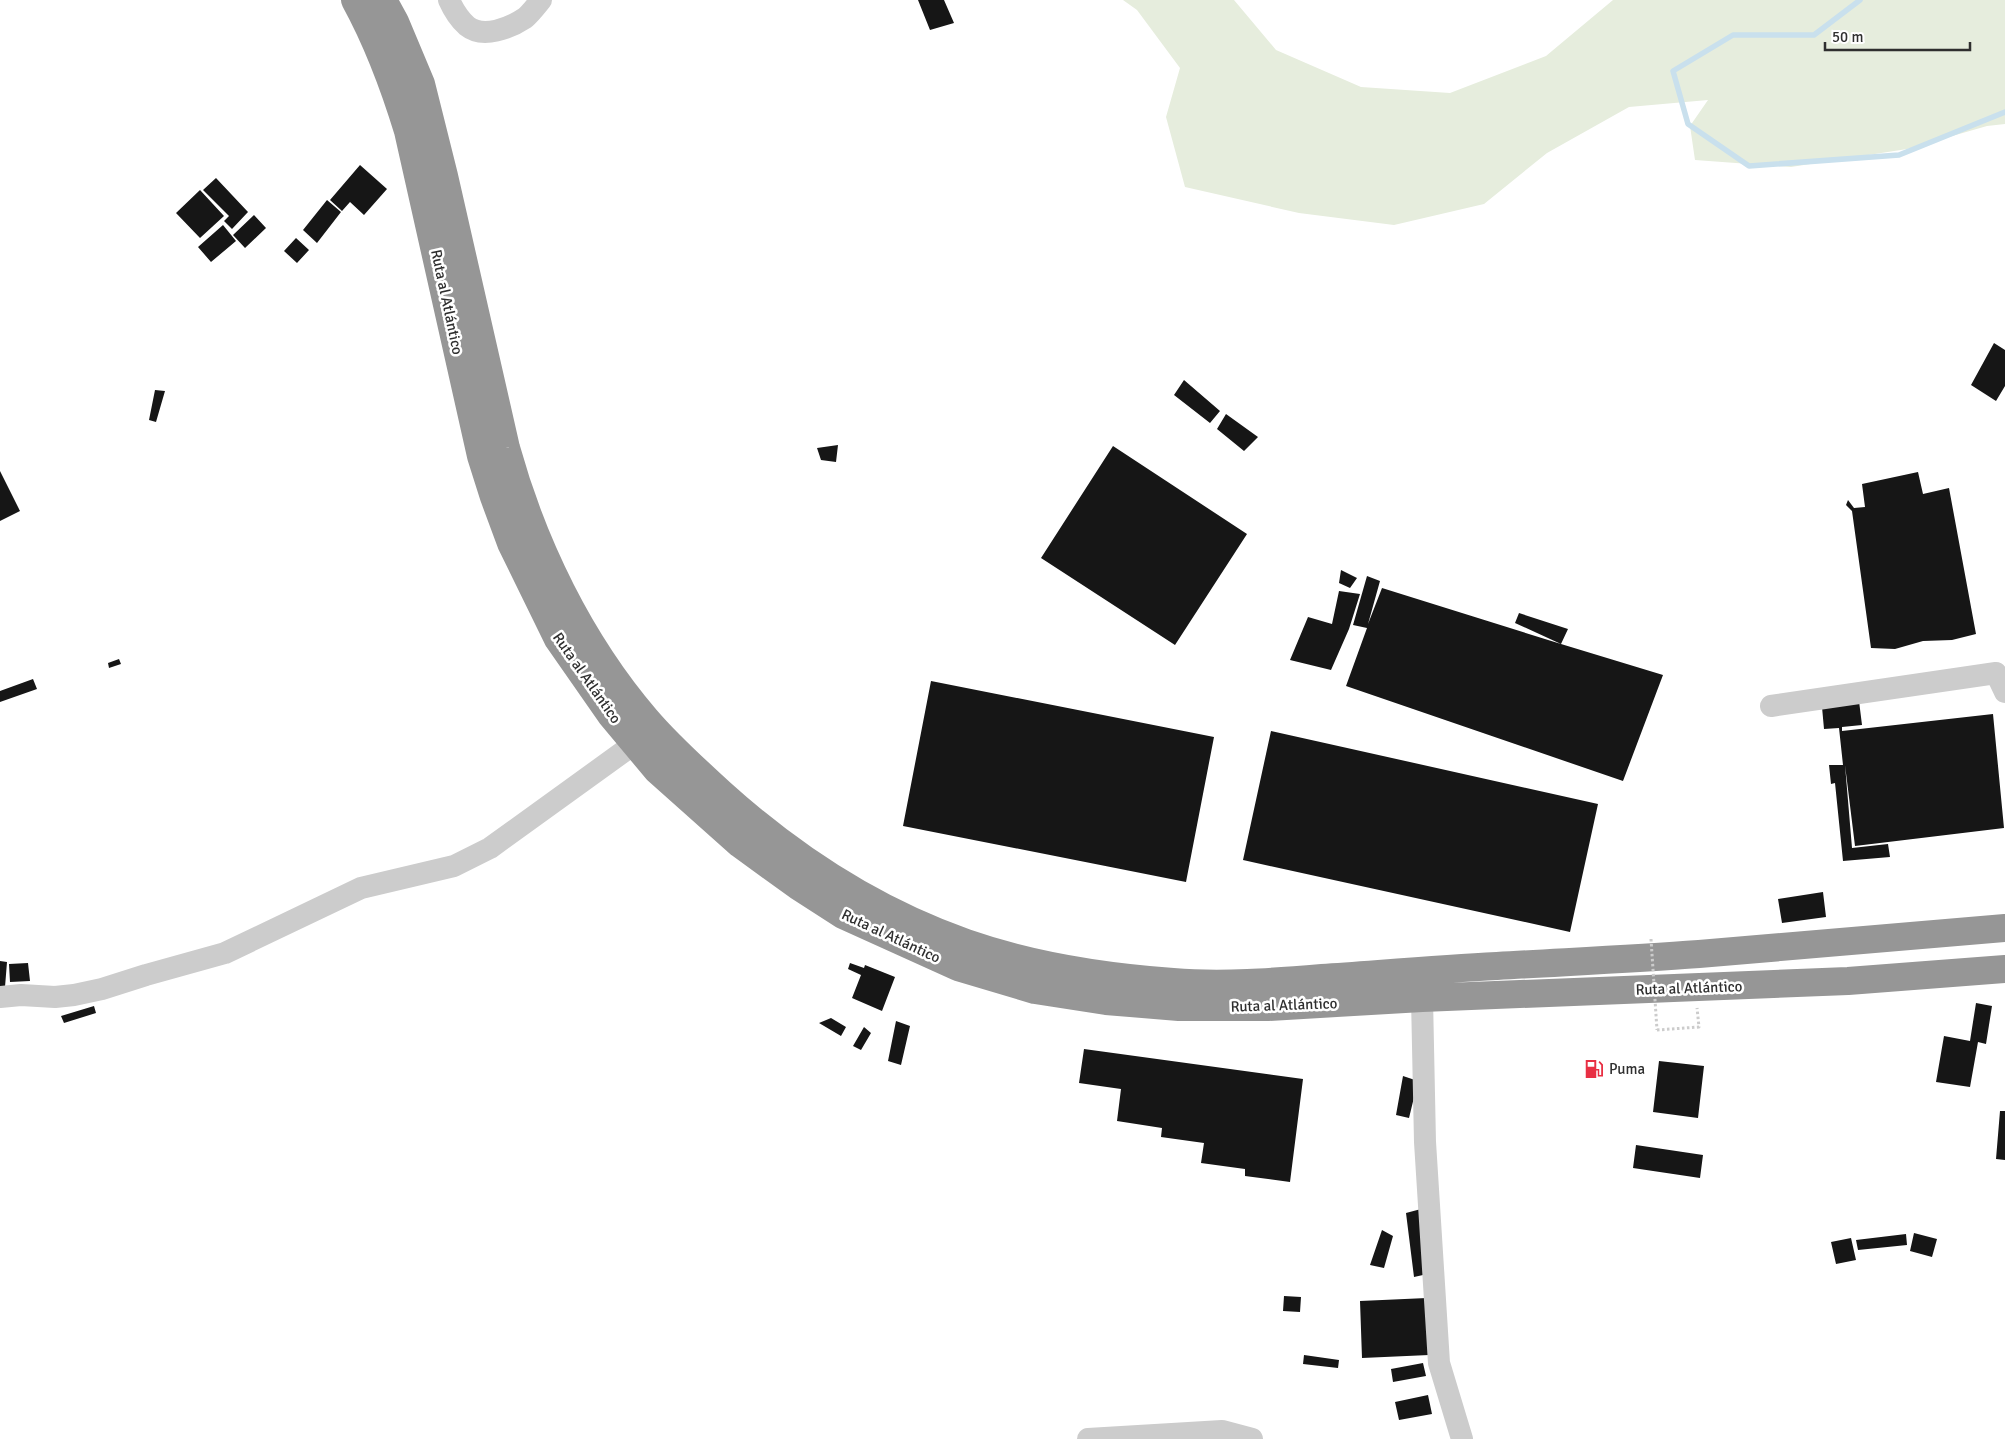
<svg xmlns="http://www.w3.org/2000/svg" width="2005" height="1439" font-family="Signika,sans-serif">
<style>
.green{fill:#e6eddd}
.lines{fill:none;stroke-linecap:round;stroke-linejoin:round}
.stream{stroke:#c9e0ed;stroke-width:5.5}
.building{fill:#161616}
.path{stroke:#ccc;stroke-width:3;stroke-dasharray:2.5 2.5;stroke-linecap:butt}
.minor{stroke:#ccc;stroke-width:22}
.highway{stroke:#969696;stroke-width:28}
.path-bridge{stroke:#ccc;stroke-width:3;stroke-dasharray:2.5 2.5;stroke-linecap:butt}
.labels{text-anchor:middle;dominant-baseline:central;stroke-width:5;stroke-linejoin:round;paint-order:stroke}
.street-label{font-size:15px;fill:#2f2f2f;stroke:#fff}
.poi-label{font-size:15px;fill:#2f2f2f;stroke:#fff;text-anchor:start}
</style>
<rect width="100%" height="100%" fill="#fff"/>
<path class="green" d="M1123,0H1234L1276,50L1361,87L1450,93L1546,56L1613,0H2005V124L1987,126L1907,149L1791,167L1695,160L1690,126L1708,100L1629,107L1547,153L1484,204L1394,225L1299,213L1185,187L1166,117L1180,68L1137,10Z"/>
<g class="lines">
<path class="stream" d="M1860,0L1814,35H1733L1673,71L1688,124L1749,166L1899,155L2005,112"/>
</g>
<path class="building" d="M918,0H944L954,23L930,30Z
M360,165L387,189L364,215L350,202L342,211L330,200Z
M216,178L248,212L232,229L224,221L229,216L203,190Z
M200,190L224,216L200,238L176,213Z
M327,200L341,212L317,243L303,230Z
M254,215L266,228L245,248L233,235Z
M223,225L236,241L211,262L198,247Z
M296,238L309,250L297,263L284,251Z
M1994,343L2005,350V386L1996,401L1971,385Z
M1184,380L1220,411L1210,423L1174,395Z
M155,390L165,391L156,422L149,420Z
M1226,414L1258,437L1244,451L1217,429Z
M838,445L836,462L821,460L817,448Z
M1113,446L1247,534L1175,645L1041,558Z
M0,471L20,511L0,521Z
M1918,472L1923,494L1949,488L1976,634L1952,640L1923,641L1895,649L1871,648L1852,511L1846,505L1848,500L1854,508L1865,507L1862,484Z
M1341,570L1357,578L1350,588L1339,583Z
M1367,576L1380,581L1368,624L1382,588L1561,644L1515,623L1519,613L1568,629L1561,644L1663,675L1623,781L1346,686L1367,628L1353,625Z
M1339,591L1360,594L1349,629L1331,670L1290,660L1308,617L1332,624Z
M119,659L121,664L109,668L108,663Z
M33,679L37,689L0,702V691Z
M931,681L1214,737L1186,882L903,826Z
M1859,701L1862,725L1842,727V731L1993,714L2004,828L1855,846L1845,765L1852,848L1888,844L1890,857L1843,861L1835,783L1831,784L1829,765H1843L1839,728L1824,729L1822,707Z
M1271,731L1598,804L1570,932L1243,860Z
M1823,892L1826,917L1782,923L1778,899Z
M0,961L7,962L5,987L0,986Z
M28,963L30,981L10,982L9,964Z
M850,963L864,968L865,965L895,977L882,1011L852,998L861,975L848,969Z
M1976,1003L1992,1006L1986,1044L1978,1042L1970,1087L1936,1082L1944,1036L1970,1041Z
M94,1006L96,1013L64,1023L61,1016Z
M831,1018L846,1027L841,1036L819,1023Z
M896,1021L910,1026L901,1065L888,1061Z
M864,1027L871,1033L861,1050L853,1046Z
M1084,1049L1303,1079L1290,1182L1245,1176V1169L1201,1163L1204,1143L1161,1137L1162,1128L1117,1121L1121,1089L1079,1083Z
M1659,1061L1704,1066L1698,1118L1653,1112Z
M1403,1076L1418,1081L1409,1118L1396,1115Z
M2000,1111H2005V1160L1996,1159Z
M1636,1145L1703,1155L1700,1178L1633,1168Z
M1421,1209L1432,1273L1414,1277L1406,1213Z
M1382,1230L1393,1236L1384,1268L1370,1265Z
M1914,1233L1937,1239L1932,1257L1910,1251Z
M1906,1234L1907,1245L1858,1250L1856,1240Z
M1851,1238L1856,1260L1836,1264L1831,1242Z
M1284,1296L1301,1297L1300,1312L1283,1311Z
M1427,1298L1429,1355L1362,1358L1360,1301Z
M1304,1355L1339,1360L1338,1368L1303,1364Z
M1423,1363L1426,1376L1393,1382L1391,1369Z
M1428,1395L1432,1414L1399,1420L1395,1402Z"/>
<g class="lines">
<path class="path" d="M1657,1030L1699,1027L1697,1008"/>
<path class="minor" d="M449,0C453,9 459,19 467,26C483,39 510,28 525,18C531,13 536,6 541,0
M1771,706L1996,673L2005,692
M0,997L21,995L55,997L74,995L102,989L146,975L225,953L361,888L454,866L490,848L634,744
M1422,998L1425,1142L1439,1363L1462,1439
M1088,1439L1222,1431L1252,1439"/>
<path class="highway" d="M355,0C378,42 394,85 408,131L481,456L494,497L511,543L558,639L611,715L657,770L740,844L798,886L843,915L958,967L1035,990L1106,1001L1179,1007H1268L1422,998L1848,981L2005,969
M383,0L395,22L421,84L444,176L506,448C533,545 580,642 646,719C669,746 695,769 721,793C793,858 875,911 966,943C1032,966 1104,977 1173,982C1222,986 1273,982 1322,978C1380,974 1439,969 1497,966C1564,962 1632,959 1699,954C1801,946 1903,937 2005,928"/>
<path class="path-bridge" d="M1651,939L1657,1030"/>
</g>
<defs>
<g id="fuel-bare" transform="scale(1.5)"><path d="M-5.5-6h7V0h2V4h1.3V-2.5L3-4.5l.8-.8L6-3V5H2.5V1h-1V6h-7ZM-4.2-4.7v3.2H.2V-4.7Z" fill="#e82f43" stroke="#fff" stroke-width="2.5" paint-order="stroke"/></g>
</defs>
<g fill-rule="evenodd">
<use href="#fuel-bare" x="1594" y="1069"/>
</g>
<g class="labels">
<g class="street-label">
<text transform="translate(447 302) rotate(78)">Ruta al Atlántico</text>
<text transform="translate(587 678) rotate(55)">Ruta al Atlántico</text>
<text transform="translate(891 936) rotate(25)">Ruta al Atlántico</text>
<text transform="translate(1689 988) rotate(-2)">Ruta al Atlántico</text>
<text transform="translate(1284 1005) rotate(-2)">Ruta al Atlántico</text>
</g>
<g class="poi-label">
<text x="1609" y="1069">Puma</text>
</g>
</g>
<path d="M1825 42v8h145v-8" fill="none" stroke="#2f2f2f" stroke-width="2.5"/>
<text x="1832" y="42" font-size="15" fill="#2f2f2f" stroke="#ffffff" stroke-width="4" paint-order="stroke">50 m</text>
</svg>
